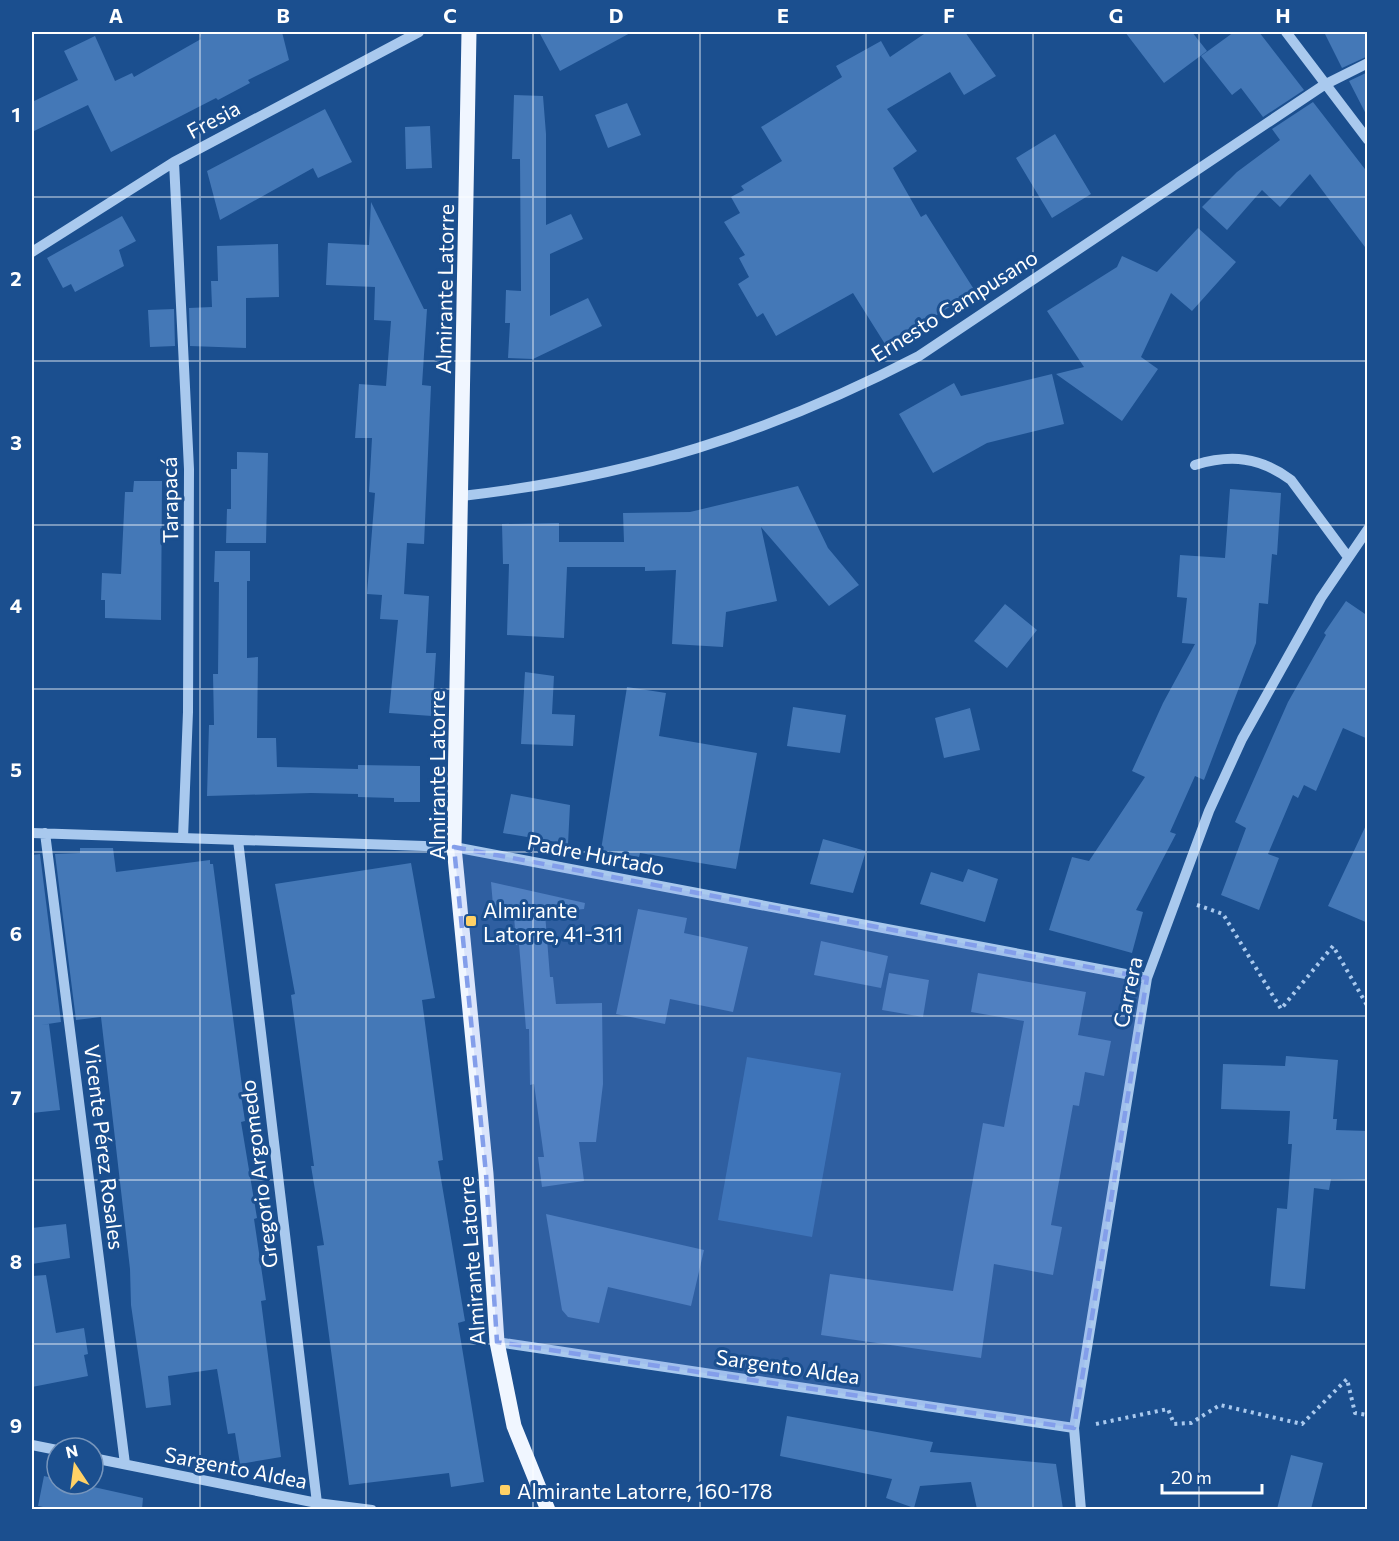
<svg xmlns="http://www.w3.org/2000/svg" width="1399" height="1541" font-family="Commissioner,sans-serif">
<style>
.green{fill:#2e69ad}
.building{fill:#4478b7}
.lines{fill:none;stroke-linecap:round;stroke-linejoin:round}
.path{stroke:#a9c9ee;stroke-width:4;stroke-dasharray:3 4.5;stroke-linecap:butt}
.minor{stroke:#a9c9ee;stroke-width:10}
.major{stroke:#f0f6ff;stroke-width:15}
.marked{fill:#839eea;fill-opacity:0.2;stroke:#839eea;stroke-width:4.5;stroke-dasharray:12 8;stroke-linejoin:round}
.grid{fill:none;stroke:#fff;stroke-width:1.5;stroke-opacity:0.55}
.poi-dot{fill:#ffd166;stroke:#1b4f8f;stroke-width:2}
.labels{text-anchor:middle;dominant-baseline:central;stroke-width:6;stroke-linejoin:round;paint-order:stroke}
.street-label{font-size:21px;fill:#fff;stroke:#1b4f8f}
.poi-label{font-size:21px;fill:#fff;stroke:#1b4f8f;text-anchor:start}
.neatline{fill:none;stroke:#fff;stroke-width:2}
.grid-label{font-size:20px;text-anchor:middle;font-weight:bold;fill:#fff}
</style>
<rect width="100%" height="100%" fill="#1b4f8f"/>
<path class="green" d="M747,1057L841,1073L812,1237L718,1220Z"/>
<path class="building" d="M199,32H282L289,60L248,80L250,83L218,100L216,98L111,152L88,105L32,132V102L78,80L64,51L95,36L115,81L132,73L134,77L201,39Z
M539,32H632L560,71Z
M927,32H965L996,76L964,95L950,72L887,109L917,151L893,168L921,217L926,214L975,291L913,330L912,327L885,344L853,293L776,336L763,313L757,317L738,284L749,277L739,258L745,255L724,222L740,213L731,197L744,190L741,186L782,161L761,127L842,77L836,66L881,41L890,57Z
M1125,32H1192L1207,51L1164,83Z
M1234,32H1259L1304,90L1263,117L1241,88L1232,95L1201,56Z
M1324,32H1368V56L1342,68Z
M1368,72V118L1349,81Z
M514,95L543,96L546,134V225L571,214L583,239L550,254V316L588,298L602,326L533,359L508,358L510,323H505L506,290L521,291L520,159H512Z
M1313,102L1368,173V251L1310,174L1280,207L1262,190L1227,230L1202,207L1237,172L1280,140L1272,129Z
M627,103L641,135L608,148L595,115Z
M325,109L352,162L318,178L313,168L220,220L207,171Z
M430,126L432,168L406,169L405,127Z
M1055,134L1091,194L1052,218L1016,158Z
M371,202L424,309H427L422,385L431,386L424,544L407,543L404,594L429,596L426,653H436L432,716L389,713L398,620L380,619L382,595L367,594L375,493L369,492L372,438H355L359,384L386,386L391,321L374,320L375,287L326,285L328,243L369,245Z
M122,216L136,241L119,250L124,266L75,292L71,284L63,288L47,258Z
M1198,228L1236,262L1192,311L1171,293L1141,357L1158,369L1122,421L1056,374L1084,367L1047,311L1117,267L1122,256L1157,272Z
M278,244L279,297L246,298V348L190,346L189,308L212,307L211,281H218L217,246Z
M174,309L175,346L150,347L148,310Z
M1052,374L1064,424L987,443L933,473L899,414L954,383L961,396Z
M237,452L268,453L266,543H226L227,509H231V469H237Z
M134,481H162L161,620L105,618V600H101L102,573L121,574L125,492H133Z
M798,486L828,548L859,585L829,606L761,527L777,601L726,612L723,647L672,644L676,570L645,571V567H567L564,638L507,635L509,564H503L502,524L559,523V542H624L623,513L690,512Z
M1230,489L1281,493L1277,555L1272,554L1268,604L1259,603L1256,643L1204,780L1195,776L1170,832L1176,834L1136,910L1143,912L1132,953L1049,930L1072,857L1089,861L1145,777L1132,771L1163,703L1195,644L1182,643L1187,598L1177,597L1180,555L1225,558Z
M215,551H250V581H247V658L258,657L257,738H276L277,767L358,769V765L420,766V802H394V798L358,797V794L311,793L207,796L209,725H214L213,674H218L219,582H214Z
M1346,601L1368,616V739L1343,728L1316,791L1304,785L1298,798L1293,795L1268,854L1279,858L1259,910L1221,895L1246,828L1235,822L1288,702L1326,635L1324,633Z
M1005,604L1037,630L1007,668L974,641Z
M525,672L554,676L552,714L575,715L573,746L521,744Z
M627,687L666,693L659,736L757,753L736,869L640,853L639,857L601,850Z
M793,707L846,715L840,753L787,746Z
M970,708L980,750L944,758L935,718Z
M511,794L570,805L568,844L503,833Z
M1368,821V923L1328,906Z
M823,839L866,851L853,893L810,884Z
M80,848H113L116,872L210,860V864H213L243,1094L241,1095L245,1121L241,1122L257,1218L254,1219L266,1300L261,1301L281,1457L240,1464L235,1433L228,1434L217,1369L168,1376L171,1405L146,1408L131,1305L130,1269L101,1017L76,1020L55,854L80,853Z
M40,854L61,1022L41,1025L49,1024L60,1110L32,1113V855Z
M411,863L435,998L422,1000L443,1160L438,1161L465,1321L458,1323L484,1482L451,1487L449,1473L349,1485L317,1246L324,1245L311,1166H314L291,995L295,994L275,884Z
M968,869L998,879L985,922L920,904L931,872L963,882Z
M491,882L585,903L584,909L545,913L550,977H553L556,1004L602,1003L603,1084L596,1142H579L584,1181L542,1187L538,1157H544L534,1084L530,1085L529,1029H526L519,944L516,945L514,915L494,917Z
M638,909L687,918L684,933L748,947L733,1012L670,999L665,1024L616,1014Z
M821,941L888,956L881,988L814,975Z
M889,973L929,980L923,1017L882,1010Z
M978,973L1086,992L1078,1035L1111,1041L1104,1076L1085,1072L1079,1106L1073,1105L1051,1225L1062,1227L1053,1275L994,1264L981,1358L821,1335L830,1274L953,1291L983,1123L1004,1127L1024,1021L971,1012Z
M1286,1056L1338,1060L1333,1119H1337L1336,1130L1368,1131V1180L1331,1179L1329,1190L1314,1188L1305,1289L1270,1286L1277,1208L1287,1209L1292,1144H1288L1290,1111L1221,1109L1223,1064L1285,1066Z
M546,1214L704,1250L691,1306L608,1287L599,1323L568,1317L562,1310Z
M66,1224L70,1258L32,1264V1228Z
M46,1275L56,1333L84,1328L88,1354L84,1355L88,1376L32,1387V1276Z
M787,1416L933,1442L930,1452L1056,1464L1063,1509H977L971,1482L920,1486L914,1508L886,1498L892,1479L780,1456Z
M1291,1455L1323,1463L1311,1509H1277Z
M44,1476L57,1479V1484H80L143,1498L142,1509H53L38,1506Z"/>
<g class="lines">
<path class="path" d="M1197,905L1223,914L1281,1009L1333,946L1368,1007
M1096,1424L1168,1409L1174,1424L1191,1423L1220,1405L1302,1424L1347,1379L1355,1413L1368,1415"/>
<path class="minor" d="M1286,32L1368,140
M174,162L189,469L188,712L183,838
M32,252L174,162L419,32
M1195,465C1231,454 1260,457 1291,480L1348,557
M462,496C630,477 769,434 919,356L1324,85L1368,63
M32,833L454,847L1147,978
M45,833L125,1464
M238,840L317,1503
M497,1342L1074,1428
M32,1445L57,1450
M93,1458L317,1503L372,1510
M1081,1510L1074,1428L1147,978L1209,811L1242,739L1321,598L1368,529"/>
<path class="major" d="M469,32L454,847L486,1174L497,1342L514,1426L548,1510"/>
</g>
<path class="marked" d="M454,847L1147,978L1074,1428L497,1342L486,1174Z"/>
<path class="grid" d="M200,32V1510M366,32V1510M533,32V1510M700,32V1510M866,32V1510M1033,32V1510M1199,32V1510M32,197H1368M32,361H1368M32,525H1368M32,689H1368M32,852H1368M32,1016H1368M32,1180H1368M32,1344H1368"/>
<g class="poi-dot">
<rect x="465" y="915" width="12" height="12" rx="3"/>
<rect x="499" y="1484" width="12" height="12" rx="3"/>
</g>
<g class="labels">
<g class="street-label">
<text transform="translate(213 119) rotate(-28)">Fresia</text>
<text transform="translate(444 289) rotate(-89)">Almirante Latorre</text>
<text transform="translate(954 305) rotate(-32)">Ernesto Campusano</text>
<text transform="translate(169 500) rotate(-91)">Tarapacá</text>
<text transform="translate(436 775) rotate(-90)">Almirante Latorre</text>
<text transform="translate(596 854) rotate(11)">Padre Hurtado</text>
<text transform="translate(1127 992) rotate(-78)">Carrera</text>
<text transform="translate(105 1147) rotate(83)">Vicente Pérez Rosales</text>
<text transform="translate(258 1174) rotate(-97)">Gregorio Argomedo</text>
<text transform="translate(471 1261) rotate(-94)">Almirante Latorre</text>
<text transform="translate(788 1366) rotate(8)">Sargento Aldea</text>
<text transform="translate(236 1467) rotate(11)">Sargento Aldea</text>
</g>
<g class="poi-label">
<text x="483" y="909">Almirante<tspan x="483" dy="24">Latorre, 41-311</tspan></text>
<text x="517" y="1490">Almirante Latorre, 160-178</text>
</g>
</g>
<rect width="1399" height="1541" fill="none" stroke="#1b4f8f" stroke-width="66"/>
<g transform="translate(75 1466) rotate(347)"><circle r="28" fill="#1b4f8f" stroke="#7695bc" stroke-width="1.5"/>
<path d="M0-4.5L10 22L0 15L-10 22Z" fill="#ffd166"/>
<text y="-9" font-size="16" font-weight="bold" text-anchor="middle" fill="#ffffff">N</text>
</g>
<path d="M1162 1484v9h100v-9" fill="none" stroke="#ffffff" stroke-width="3"/>
<text x="1171" y="1484" font-size="18" fill="#ffffff" stroke="#1b4f8f" stroke-width="4.5" paint-order="stroke">20 m</text>
<rect x="33" y="33" width="1333" height="1475" class="neatline"/>
<g class="grid-label">
<text x="116" y="23">A</text>
<text x="283" y="23">B</text>
<text x="450" y="23">C</text>
<text x="616" y="23">D</text>
<text x="783" y="23">E</text>
<text x="949" y="23">F</text>
<text x="1116" y="23">G</text>
<text x="1283" y="23">H</text>
<text x="16" y="122">1</text>
<text x="16" y="286">2</text>
<text x="16" y="450">3</text>
<text x="16" y="613">4</text>
<text x="16" y="777">5</text>
<text x="16" y="941">6</text>
<text x="16" y="1105">7</text>
<text x="16" y="1269">8</text>
<text x="16" y="1433">9</text>
</g>
</svg>
